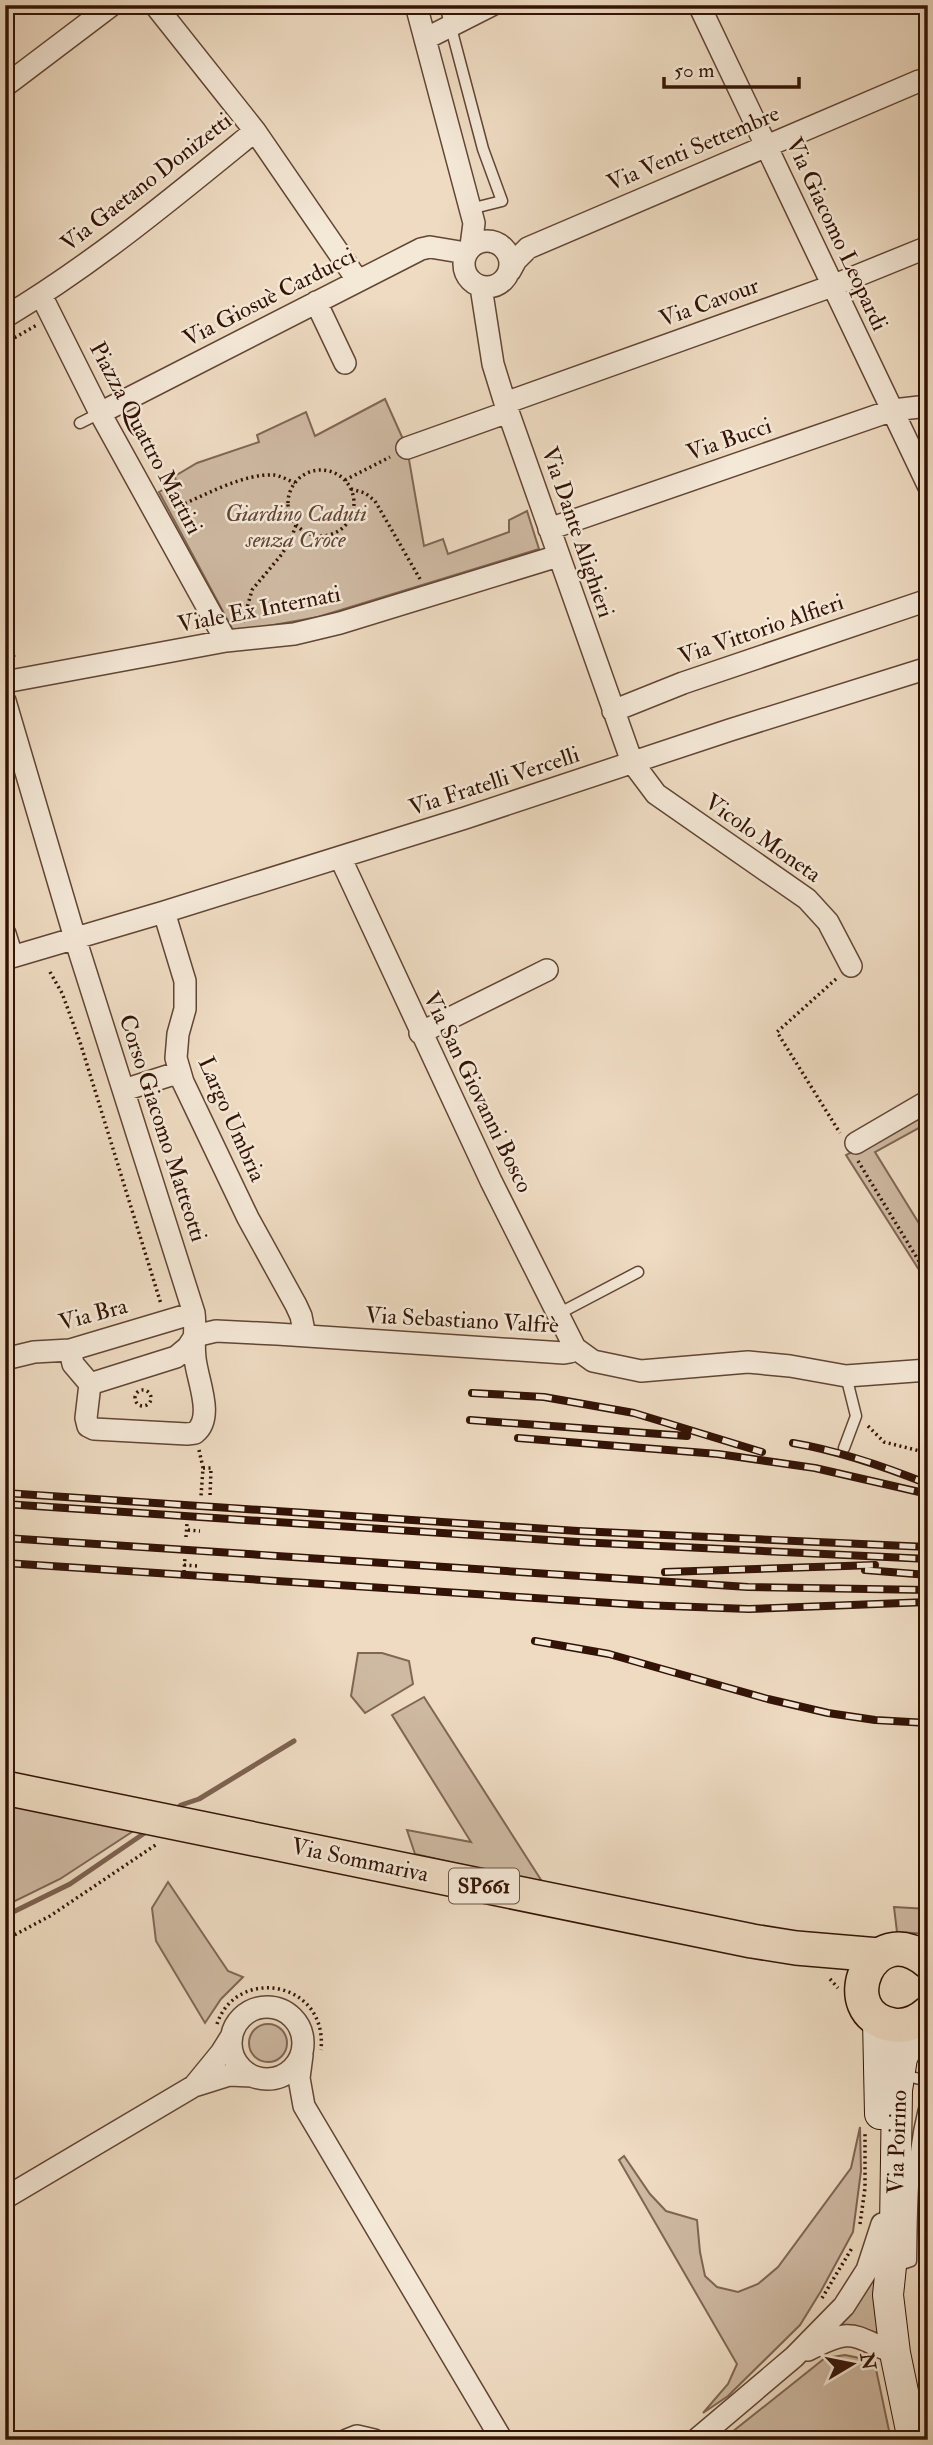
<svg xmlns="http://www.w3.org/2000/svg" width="933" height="2445" font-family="'IM FELL Double Pica',serif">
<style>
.green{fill:#ceb9a2;stroke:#806654;stroke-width:2}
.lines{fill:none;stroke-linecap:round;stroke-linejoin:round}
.stream{stroke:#7d6250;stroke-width:5}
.service-casing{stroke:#624535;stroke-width:13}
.minor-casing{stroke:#624535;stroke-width:24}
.secondary-casing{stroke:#331306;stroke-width:32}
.primary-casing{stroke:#331306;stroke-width:36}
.path{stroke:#331306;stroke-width:3.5;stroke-dasharray:2 3.5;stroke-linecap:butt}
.service{stroke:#f4e8d7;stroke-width:10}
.minor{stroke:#f4e8d7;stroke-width:21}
.secondary{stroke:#f4e8d7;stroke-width:30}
.primary{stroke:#eedbc2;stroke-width:33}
.rail-casing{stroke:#331306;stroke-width:8}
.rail{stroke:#f4e8d7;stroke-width:5;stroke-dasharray:16;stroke-linecap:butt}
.labels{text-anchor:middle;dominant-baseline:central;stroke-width:5;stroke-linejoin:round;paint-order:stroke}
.shield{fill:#f4e8d7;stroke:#6d5345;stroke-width:2}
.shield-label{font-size:21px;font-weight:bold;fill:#331306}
.street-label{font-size:23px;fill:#331306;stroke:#f4e8d7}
.park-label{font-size:23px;font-style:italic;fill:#624535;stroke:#f4e8d7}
</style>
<rect width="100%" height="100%" fill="#eedbc2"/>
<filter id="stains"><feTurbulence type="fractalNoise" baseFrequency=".00286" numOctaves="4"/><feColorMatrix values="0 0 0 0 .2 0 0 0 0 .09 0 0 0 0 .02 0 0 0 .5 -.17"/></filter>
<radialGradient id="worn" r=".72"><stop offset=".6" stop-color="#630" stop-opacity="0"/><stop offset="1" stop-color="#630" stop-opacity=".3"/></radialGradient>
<path class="green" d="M385,399L407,448L424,546L443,539L448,554L509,532V520L527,511L539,549L318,617L234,632L159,492L176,482L175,476L197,463L259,442L257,435L306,412L315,436Z
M928,1110V1123L875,1152L928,1238V1284L846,1155Z
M358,1653H382L409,1661L413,1684L365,1713L351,1696Z
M424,1697L543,1883L415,1854L407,1830L471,1842L392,1715Z
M5,1797L141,1826L60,1879L5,1906Z
M168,1882L228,1971L243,1977L221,1999L205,2023L156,1941L152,1908Z
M894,1907L928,1909V1934L897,1932Z
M249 2043a19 19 0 1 1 38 0a19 19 0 1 1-38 0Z
M860,2127L861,2171L853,2232L821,2291L800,2325L728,2396L703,2413L728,2384L737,2364L619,2160L624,2156L650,2194L666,2211L697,2220L700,2252L705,2276L717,2287L738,2292L758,2284L778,2267L851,2168Z
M874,2265L880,2334L855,2326L845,2327L841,2321Z
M845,2355L864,2359L876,2369L891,2440H722L825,2358Z"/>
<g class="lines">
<path class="stream" d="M174,1811L181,1805L199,1799L294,1741
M5,1916L70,1884L149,1830"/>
<g class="service-casing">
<path id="service" d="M445,5L483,149L502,201L470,209
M80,423L100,413
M558,1314L638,1272
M844,1448L856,1416L846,1376
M903,2075L928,2081
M896,2266L911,2261C912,2205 911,2149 928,2095"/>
</g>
<g class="minor-casing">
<path id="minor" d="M155,5L255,131L358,281
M416,5L474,223L471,246
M699,5L928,485
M425,39L492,5
M5,86L112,5
M464 264a23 23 0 1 1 46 0a23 23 0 1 1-46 0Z
M510,271L516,260L528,248L919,81
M481,287L493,364L505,403L632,762L656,794L807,899L828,922L851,966
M41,295L100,413L226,641
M316,302L345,363
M5,317C95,263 174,197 255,131
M505,403L832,286L928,247
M100,413L421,249L430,247L466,253
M407,448L508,412
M549,529L893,410L928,406
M5,682L226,641L294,634L340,623L558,556
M5,701L75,938L194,1313C196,1328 193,1343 195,1358C197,1380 215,1417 195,1433L187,1434L94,1429L88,1426L86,1418L90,1384
M613,711L683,683L928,600
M340,857L491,1181L575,1348
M164,912L185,981V1009L178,1034L176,1058L183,1082L248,1218L296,1305L301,1316L305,1336
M5,934L12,956
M5,959L164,912L465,818L730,730L928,668
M420,1033L547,970
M124,1090L180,1072
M856,1143L928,1101
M195,1336L216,1331L277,1334L564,1353L570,1352L575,1348L593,1361L641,1371L748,1362L790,1366L846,1376L928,1370
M70,1350L73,1364L90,1384
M5,1359L34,1352L70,1350L194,1313
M90,1384L176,1357L188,1347L195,1336
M231 2043a36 36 0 1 1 72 0a36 36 0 1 1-72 0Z
M302,2055L299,2078L304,2106L502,2440
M194,2086L221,2053L231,2037
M5,2198L194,2086L229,2075L252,2076
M808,2350C855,2326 851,2336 895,2353
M347,2440L357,2436L374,2440
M696,2440L794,2357L844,2306L867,2270L882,2224"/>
</g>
<g class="secondary-casing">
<path id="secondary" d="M878,2020L880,2114
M913,2440L895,2353L888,2295L895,2228L897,2090L902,2058L920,2020"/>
</g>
<g class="primary-casing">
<path id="primary" d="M5,1788L752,1941L796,1948L879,1955
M928,1962C871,1914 831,2015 893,2025C907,2027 918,2022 928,2013"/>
</g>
<path class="path" d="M5,343L37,325
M288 503a33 33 0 1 1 66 0a33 33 0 1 1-66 0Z
M345,480L390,457
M351,489L365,493L375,501L420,579
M175,508C203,496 244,473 274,475C281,476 288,480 295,483
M243,622L252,590L282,554L291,539L296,525
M5,629L15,660
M50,972L62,993L80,1042L161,1304
M836,979L777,1032L840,1133
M858,1161L928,1276
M135 1398a8 8 0 1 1 16 0a8 8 0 1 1-16 0Z
M868,1426L884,1442L928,1453
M199,1450L203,1468L201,1496
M203,1468H211L210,1497
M188,1530L200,1531
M186,1537L187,1523
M184,1565L198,1566
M184,1572L185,1557
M5,1940L50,1916L157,1844
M830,1979L838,1988
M217,2024C236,1966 328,1980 321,2050
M860,2224L865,2188V2131
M822,2298L852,2248"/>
<use href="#service" class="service"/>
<use href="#minor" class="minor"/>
<use href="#secondary" class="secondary"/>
<use href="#primary" class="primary"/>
<g class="rail-casing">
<path id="rail" d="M472,1393L544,1397L634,1413L762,1452
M470,1420L687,1436
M518,1438L718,1454L815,1468L928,1494
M793,1443C840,1451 883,1466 928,1484
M5,1493L578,1531L928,1547
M5,1504L578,1542L928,1559
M5,1538L748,1587L928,1590
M5,1563L642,1605L749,1609L928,1602
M865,1570L928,1575
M665,1572L875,1565
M535,1641L609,1654L768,1699L828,1713L875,1720L928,1723"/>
</g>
<use href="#rail" class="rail"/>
</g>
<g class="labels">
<rect class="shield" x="449" y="1868.5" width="70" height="35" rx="5"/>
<g class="shield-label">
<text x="484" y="1886">SP661</text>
</g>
<g class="street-label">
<text transform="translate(693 148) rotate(-23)">Via Venti Settembre</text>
<text transform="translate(146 182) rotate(-38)">Via Gaetano Donizetti</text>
<text transform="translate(837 234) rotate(65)">Via Giacomo Leopardi</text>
<text transform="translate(269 297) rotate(-27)">Via Giosuè Carducci</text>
<text transform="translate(709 302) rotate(-20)">Via Cavour</text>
<text transform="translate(146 438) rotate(62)">Piazza Quattro Martiri</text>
<text transform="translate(729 439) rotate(-19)">Via Bucci</text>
<text transform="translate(578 532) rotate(71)">Via Dante Alighieri</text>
<text transform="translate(259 609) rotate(-11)">Viale Ex Internati</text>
<text transform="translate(761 629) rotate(-19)">Via Vittorio Alfieri</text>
<text transform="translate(494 781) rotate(-18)">Via Fratelli Vercelli</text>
<text transform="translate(763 838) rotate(35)">Vicolo Moneta</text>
<text transform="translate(478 1092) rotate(64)">Via San Giovanni Bosco</text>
<text transform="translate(232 1119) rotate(66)">Largo Umbria</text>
<text transform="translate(163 1128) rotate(72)">Corso Giacomo Matteotti</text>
<text transform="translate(93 1314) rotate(-15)">Via Bra</text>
<text transform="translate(462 1320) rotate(3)">Via Sebastiano Valfrè</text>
<text transform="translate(360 1860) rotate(12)">Via Sommariva</text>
<text transform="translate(897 2142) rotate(-88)">Via Poirino</text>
</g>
<g class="park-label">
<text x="296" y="513">Giardino Caduti<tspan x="296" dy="26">senza Croce</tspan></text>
</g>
</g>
<rect width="933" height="2445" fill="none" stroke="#eedbc2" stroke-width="28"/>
<rect x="7" y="7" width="919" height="2431" fill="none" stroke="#331306" stroke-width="3.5"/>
<rect x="14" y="14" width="905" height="2417" fill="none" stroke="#331306" stroke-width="2"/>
<g transform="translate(852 2364) rotate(80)" stroke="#f4e8d7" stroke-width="5" paint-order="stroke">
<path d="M0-5L12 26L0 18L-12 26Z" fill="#331306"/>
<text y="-10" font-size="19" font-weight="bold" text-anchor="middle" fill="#331306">N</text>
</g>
<path d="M664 77v10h135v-10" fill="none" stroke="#331306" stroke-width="3.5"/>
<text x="674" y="77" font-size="21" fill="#331306" stroke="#f4e8d7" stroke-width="5" paint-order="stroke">50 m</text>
<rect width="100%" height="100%" filter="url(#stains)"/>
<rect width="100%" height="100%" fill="url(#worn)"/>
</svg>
